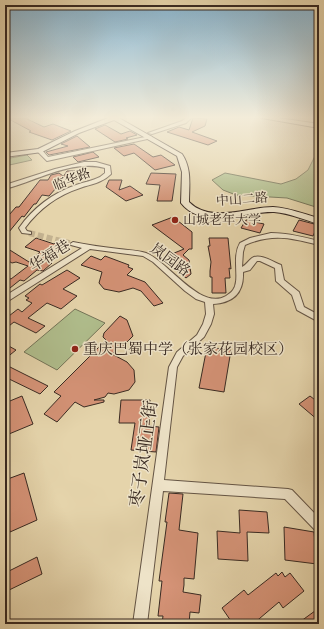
<svg xmlns="http://www.w3.org/2000/svg" width="324" height="629" font-family="'IM FELL English','Noto Serif SC',serif">
<style>
.green{fill:#b0be8d;stroke:#747458}
.building{fill:#d59377;stroke:#392a22}
.lines{fill:none;stroke-linecap:round;stroke-linejoin:round}
.street-tunnel{stroke:#c3b290;stroke-width:6;stroke-dasharray:6 3;stroke-linecap:butt}
.street-casing{stroke:#645444;stroke-width:2}
.secondary-casing{stroke:#392a22;stroke-width:2}
.street{fill:#eee3c8;fill-rule:evenodd}
.secondary{fill:#eee3c8;fill-rule:evenodd}
.poi-dot{fill:#8f2418;stroke:#eee3c8;stroke-width:1.5}
.labels{text-anchor:middle;dominant-baseline:central;stroke-width:3;stroke-linejoin:round;paint-order:stroke}
.far-street-label{font-size:13px;fill:#392a22;stroke:#eee3c8}
.far-poi-label{font-size:13px;fill:#392a22;stroke:#eee3c8;text-anchor:start}
.street-label{font-size:15px;fill:#392a22;stroke:#eee3c8}
.poi-label{font-size:15px;fill:#392a22;stroke:#eee3c8;text-anchor:start}
.near-street-label{font-size:18px;fill:#392a22;stroke:#eee3c8}
</style>
<rect width="100%" height="100%" fill="#e5d4ab"/>
<filter id="stains"><feTurbulence type="fractalNoise" baseFrequency=".005" numOctaves="4"/><feColorMatrix values="0 0 0 0 .2 0 0 0 0 .09 0 0 0 0 .02 0 0 0 .5 -.17"/></filter>
<radialGradient id="worn" r=".72"><stop offset=".6" stop-color="#630" stop-opacity="0"/><stop offset="1" stop-color="#630" stop-opacity=".3"/></radialGradient>
<path class="green" d="M319,148V208L287,198L236,195L223,190L212,180L225,173L281,184L296,179L308,170Z
M27,155L32,160L5,166V159Z
M75,309L105,323L57,370L24,352Z"/>
<path class="building" d="M7,118H25L44,127L53,124L71,131L52,140L29,132L31,131Z
M193,118L207,119L205,126L192,132L217,141L208,145L167,132L179,127L189,130Z
M105,125L121,134L130,131L137,135L126,138L128,139L115,142L95,129Z
M77,136L90,147L49,155L46,152L68,146L61,144Z
M134,144L153,157L161,155L175,165L155,170L134,153L124,156L114,148Z
M93,152L99,157L78,162L73,157Z
M67,171H74L82,172L79,178L63,177Z
M59,173L63,176L57,187L49,196L42,195L36,204H34L24,217L22,216L9,232L5,231V215H9L16,207H19L40,180H48L51,175Z
M151,173L176,174L172,201H157L160,185L146,184Z
M109,180H122L119,190L130,186L143,195L126,201L106,187Z
M173,217L192,232V249H189L183,255L189,260L191,274L186,278L162,258L184,249L152,225Z
M246,220L264,224L260,233L241,228Z
M299,220L318,225L313,236L293,231Z
M36,238L54,244L56,242L70,247L63,253L56,251L44,261L52,263L43,271L37,270L24,281L20,280L5,292V277L11,279L28,266L16,262L12,263L5,259V247L29,262L40,252L25,247Z
M209,238H228L231,269L229,268L230,278H225L226,293H212V277H210V271L211,262L208,246H210Z
M91,256L101,260L105,256L129,265L128,267L133,269L127,275L145,282L163,303L154,306L141,291L133,288L119,292L104,289L99,283L102,272L81,265Z
M67,270L80,278L63,289L77,296L61,309L47,303L28,318L45,326L36,333L14,322L5,329V319L18,309L22,312L32,303L26,300L29,298L25,296L40,284L42,285Z
M120,316L127,320L133,336L122,347L120,346L112,354L127,362L134,370L135,382L129,390L114,394L108,393L105,397L94,400H104V402L84,407L75,402L57,422L44,414L61,396L54,392L106,340L103,337L104,333Z
M5,344L16,350L5,359Z
M207,347L231,350L224,392L199,388Z
M8,366L48,386L40,394L5,377V369Z
M22,396L33,424L9,434L7,429L5,430V403Z
M310,396L319,403V421L299,404Z
M121,400H150L149,426L159,427L156,452L131,450L135,423H119Z
M24,473L37,520L10,532L5,510V480Z
M169,493L183,494L179,530L198,533L194,579L184,578V585L183,592L201,595L199,613L190,612L189,624H162L163,616H158L162,581H159L167,522H165Z
M239,510L267,512L269,533L247,532L248,561L218,559L217,531L240,533Z
M284,527L314,532L317,564L285,560Z
M37,557L42,574L5,592V573Z
M282,572L285,577L290,573L304,591L283,608L279,602L253,624H244L241,620L235,624H233L222,608L244,590L248,595L276,573L278,576Z
M319,608V624H297Z"/>
<g class="lines">
<path class="street-tunnel" d="M29,233L73,244"/>
<g class="street-casing">
<path id="street" d="M186,118H191L186,123L152,134L148,133L182,121Z
M150,136L152,137V138L47,161L37,151L42,150L48,157Z
M84,162H96L110,166L111,174C102,183 91,184 80,188C58,195 39,209 25,228L27,231L31,232V234L22,233L19,228C33,208 53,193 76,185C84,182 92,181 100,177L105,173V168C72,159 37,181 5,189V185L55,169Z
M319,166V170L315,168L316,167Z
M271,233C288,233 303,237 319,241V245C291,238 273,233 245,245L243,252L242,267C246,265 248,261 252,258C260,253 273,262 281,265L284,280L299,292L304,307L319,315V322L297,310L292,295L276,281L275,268L260,261H257L250,270L243,272C244,293 233,303 213,304L214,314L211,324L204,337L183,356L177,367L164,480L288,489L292,490L319,518V532L315,530L285,499L163,491L147,624H133L169,367L177,352L197,335L203,324L206,314L205,302L196,299L185,291L153,262L143,256L90,249L5,303V296L82,248L71,245L70,244L73,242C88,245 103,247 119,249C128,250 137,250 146,253C169,262 200,311 226,296C228,294 231,293 233,290C241,279 231,258 240,243L250,238Z"/>
</g>
<g class="secondary-casing">
<path id="secondary" d="M108,118H119L182,154C192,169 189,185 189,202C211,224 247,207 273,207C289,208 304,214 319,218V224C304,220 290,213 274,212C245,211 203,231 181,203L182,172L177,156L114,120L79,133L42,152L5,157V153L38,149L75,131Z
M262,118H279L319,124V128Z"/>
</g>
<use href="#street" class="street"/>
<use href="#secondary" class="secondary"/>
</g>
<linearGradient id="sky" x2="0" y2="1"><stop stop-color="#87b5d1"/><stop offset="0.57" stop-color="#f3ecd9"/><stop offset="1" stop-color="#f3ecd9" stop-opacity="0"/></linearGradient>
<rect width="324" height="206" fill="url(#sky)"/>
<g class="poi-dot">
<circle cx="175" cy="220" r="4"/>
<circle cx="75" cy="349" r="4"/>
</g>
<g class="labels">
<g class="far-street-label">
<text transform="translate(72 180) rotate(-22)">临华路</text>
<text transform="translate(242 200) rotate(-4)">中山二路</text>
</g>
<g class="far-poi-label">
<text x="183" y="220">山城老年大学</text>
</g>
<g class="street-label">
<text transform="translate(50 256) rotate(-32)">华福巷</text>
<text transform="translate(170 260) rotate(36)">岚园路</text>
</g>
<g class="poi-label">
<text x="83" y="349">重庆巴蜀中学（张家花园校区）</text>
</g>
<g class="near-street-label">
<text transform="translate(145 454) rotate(-82)">枣子岚垭正街</text>
</g>
</g>
<rect width="324" height="629" fill="none" stroke="#e5d4ab" stroke-width="20"/>
<rect x="6" y="6" width="312" height="617" fill="none" stroke="#392a22" stroke-width="2"/>
<rect x="10" y="10" width="304" height="609" fill="none" stroke="#392a22"/>
<rect width="100%" height="100%" filter="url(#stains)"/>
<rect width="100%" height="100%" fill="url(#worn)"/>
</svg>
